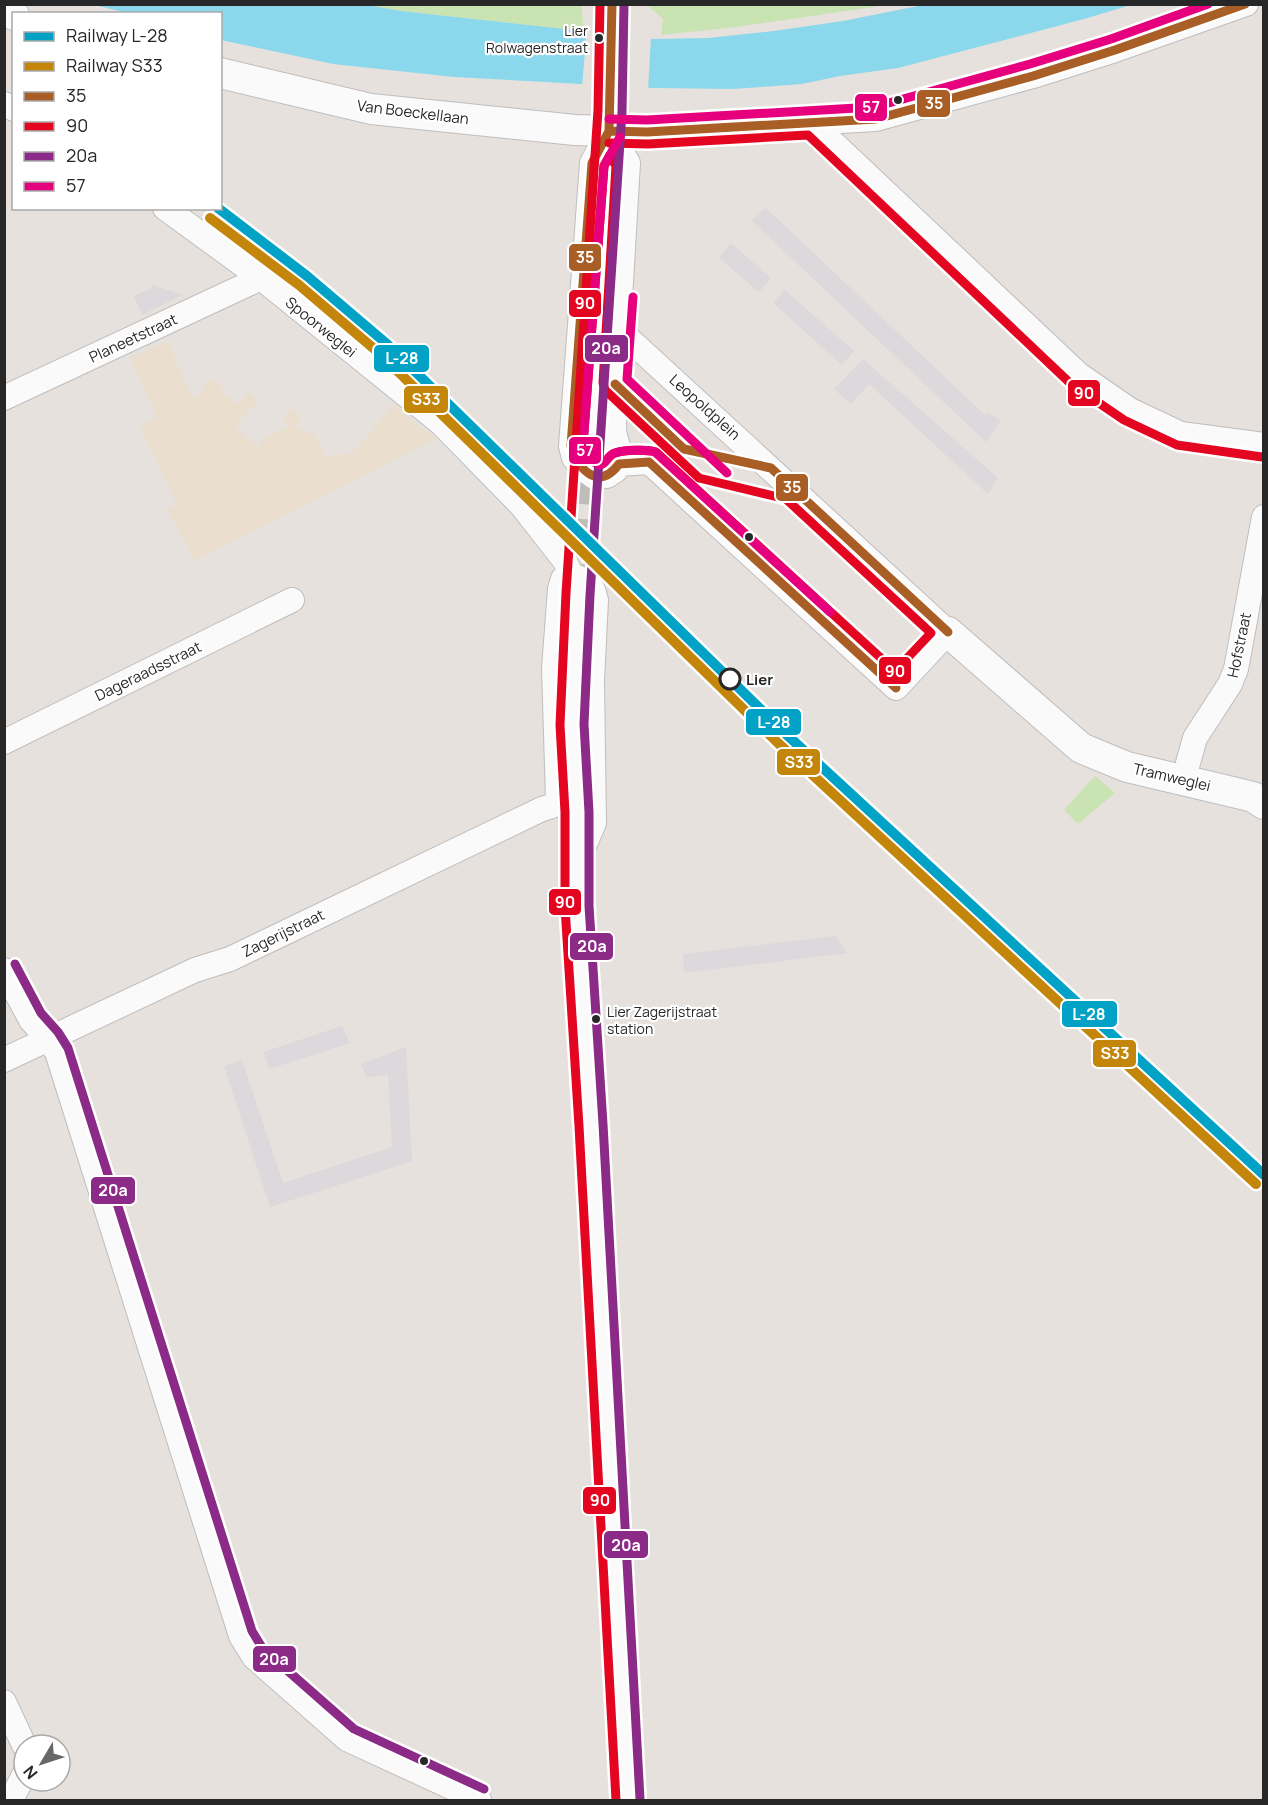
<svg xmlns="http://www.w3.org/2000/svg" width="1268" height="1805" font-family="Manrope,sans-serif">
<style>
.industrial{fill:#dcd8db}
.education{fill:#eadfcf}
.green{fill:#c9e3b2}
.water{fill:#8bd8ec}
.pier{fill:#e6e1dc}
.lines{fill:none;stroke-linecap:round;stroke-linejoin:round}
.tertiary-tunnel{stroke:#c0bcb8;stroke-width:30;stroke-dasharray:30 15;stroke-linecap:butt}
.minor-casing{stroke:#bfbdbe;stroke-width:26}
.tertiary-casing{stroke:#bfbdbe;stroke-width:32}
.minor{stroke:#fbfafa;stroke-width:24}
.tertiary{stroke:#fbfafa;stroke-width:30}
.bus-1-casing{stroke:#fff;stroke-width:14}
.bus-2-casing{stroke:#fff;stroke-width:14}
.bus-3-casing{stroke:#fff;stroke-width:14}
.bus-4-casing{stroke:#fff;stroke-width:14}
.bus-1{stroke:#a85e24;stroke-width:9}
.bus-2{stroke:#e40521;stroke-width:9}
.bus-3{stroke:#8c2b87;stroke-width:9}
.bus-4{stroke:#e6007e;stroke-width:9}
.rail-1-casing{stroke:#fff;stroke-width:15}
.rail-2-casing{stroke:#fff;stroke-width:15}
.rail-1{stroke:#02a2c6;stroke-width:10}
.rail-2{stroke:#c3860a;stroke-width:10}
.bus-dot{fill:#272727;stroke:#fff;stroke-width:2}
.stop-dot{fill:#fff;stroke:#272727;stroke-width:3}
.labels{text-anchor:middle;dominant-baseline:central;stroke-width:4.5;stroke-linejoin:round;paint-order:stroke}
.bus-label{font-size:14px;fill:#272727;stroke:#fff;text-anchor:end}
.street-label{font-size:15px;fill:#272727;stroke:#fff}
.stop-label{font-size:15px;font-weight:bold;fill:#272727;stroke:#fff;text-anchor:start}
.line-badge{stroke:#fff;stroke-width:2}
.badge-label{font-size:16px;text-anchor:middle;font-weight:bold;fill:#fff}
</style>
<rect width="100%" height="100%" fill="#e6e1dc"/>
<path class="industrial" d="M766,208L985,415L988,412L1001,421L986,442L752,221Z
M731,243L771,278L759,292L719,258Z
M152,285L180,294L182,295L142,315L134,296L151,288Z
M785,290L854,351L842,365L773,303Z
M863,359L998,478L988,494L869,384L851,404L834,389Z
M835,936L847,953L684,973L683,954Z
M342,1026L350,1043L269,1069L264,1052Z
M406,1047L412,1161L270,1207L224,1066L242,1060L283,1183L392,1147L388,1075L367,1077L361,1064Z"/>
<path class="education" d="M167,341L194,399L212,378L223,388L221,391L237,404L248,391L258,400L236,427L257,447L264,438L290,426L282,419L290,408L302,418L296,426L310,435L314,432L327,457L353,452L394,404L436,439L195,561L167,510L176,504L140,426L157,418L130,358Z"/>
<path class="green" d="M367,5H581L584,31L401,11Z
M647,5H887L736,27L661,35L663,19Z
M1095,776L1115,793L1078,824L1064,810Z"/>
<path class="water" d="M95,5H367L401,11L654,39L708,38L774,31L843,21L923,5H1131L1084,19L898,68L840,76L802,84L733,89L654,88L454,77L333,64L221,40L220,14L127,13Z"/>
<path class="pier" d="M587,28L651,36L648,91L582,87Z"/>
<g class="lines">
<path class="tertiary-tunnel" d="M578,594L589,447"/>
<g class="minor-casing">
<path id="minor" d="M4,104L14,109
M812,123L1078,374L1130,410L1181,434L1264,445
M609,131L628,163L615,384L614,432L620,453L619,464L616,470L607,476L594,477L582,468L574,458L571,446L592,163Z
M609,131L647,132L876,119L1033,76L1115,50L1246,4
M165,208L261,278L442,424L522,506L565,561L571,575
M619,330L948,632L896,688L649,462L619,464
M4,398L261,278
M4,742L292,600
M1188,763L1195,738L1230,684L1236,669L1264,517
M4,970L31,1020L48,1039L57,1052L241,1636L254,1657L347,1739L479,1800
M4,1060L195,970L230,959L542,809L552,806L558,799L554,669L560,589L563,579L571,575C588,581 592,582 596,600L592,681L594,823L579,858
M4,1702L24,1745
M11,1800L24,1775"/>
</g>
<g class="tertiary-casing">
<path id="tertiary" d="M4,11L14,15
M220,73L371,109L575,130L609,131
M589,442L610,111L612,4
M578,594L572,724L577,812V906L591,1125L628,1800
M948,632L1081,748L1127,767L1241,794L1253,797L1264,804"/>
</g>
<use href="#minor" class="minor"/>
<use href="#tertiary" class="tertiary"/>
<g class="bus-1-casing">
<path id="bus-1" d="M612,4L609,131L592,163L571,446C579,471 599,491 619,464
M609,131L647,132L876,119L1033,76L1115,50L1245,4
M615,384L684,449L771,468L948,632
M619,464L649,462L896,688"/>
</g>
<g class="bus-2-casing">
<path id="bus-2" d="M600,4L598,110L566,593L560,725L565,812V907L579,1126L616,1800
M609,143L648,144L808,135L1071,384L1124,420L1177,445L1262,457
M610,155L616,166L603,383L605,390L699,478L786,499L931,633L895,671L656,452C648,449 624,450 615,453C608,455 607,463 600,465L588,456L583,445L604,166Z"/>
</g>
<g class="bus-3-casing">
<path id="bus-3" d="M624,4L622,112L590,595L584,724L589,812V906L603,1124L640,1799
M15,964L41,1013L58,1032L68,1048L252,1631L263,1649L354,1729L484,1789"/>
</g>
<g class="bus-4-casing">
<path id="bus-4" d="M609,119L647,120L874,107L1030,64L1111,39L1208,4
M620,137L604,166L583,445C586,454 591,462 600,465C607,463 608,455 615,453C623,450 647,449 655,452L830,612
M633,297L627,379L727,473"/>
</g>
<use href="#bus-1" class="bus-1"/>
<use href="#bus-2" class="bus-2"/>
<use href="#bus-3" class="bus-3"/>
<use href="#bus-4" class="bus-4"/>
<g class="rail-1-casing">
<path id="rail-1" d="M218,208L307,276L387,344L786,734L1264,1175"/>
</g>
<g class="rail-2-casing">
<path id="rail-2" d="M210,218L299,285L379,353L778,743L1256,1184"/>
</g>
<use href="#rail-1" class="rail-1"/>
<use href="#rail-2" class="rail-2"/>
</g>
<g class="bus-dot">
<circle cx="599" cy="38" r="5"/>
<circle cx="898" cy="100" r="5"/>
<circle cx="749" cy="537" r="5"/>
<circle cx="596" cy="1019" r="5"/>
<circle cx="424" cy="1761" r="5"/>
</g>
<circle class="stop-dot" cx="730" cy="679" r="10"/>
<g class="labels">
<g class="bus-label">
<text x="588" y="30">Lier<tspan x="588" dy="17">Rolwagenstraat</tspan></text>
<text x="607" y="1011" text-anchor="start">Lier Zagerijstraat<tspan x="607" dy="17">station</tspan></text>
</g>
<g class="street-label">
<text transform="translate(413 112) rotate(7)">Van Boeckellaan</text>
<text transform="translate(321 327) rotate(39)">Spoorweglei</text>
<text transform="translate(133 338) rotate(-25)">Planeetstraat</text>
<text transform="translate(705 407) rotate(42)">Leopoldplein</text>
<text transform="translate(1239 645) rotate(-78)">Hofstraat</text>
<text transform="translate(148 671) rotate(-26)">Dageraadsstraat</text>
<text transform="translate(1172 777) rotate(13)">Tramweglei</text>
<text transform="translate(283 933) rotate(-26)">Zagerijstraat</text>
</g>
<g class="stop-label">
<text x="746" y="679">Lier</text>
</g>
</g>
<g class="line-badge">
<rect x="916" y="89" width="35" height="29" rx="6" fill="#a85e24"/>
<rect x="854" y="93" width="34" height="29" rx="6" fill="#e6007e"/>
<rect x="568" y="243" width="34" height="29" rx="6" fill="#a85e24"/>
<rect x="568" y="289" width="34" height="29" rx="6" fill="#e40521"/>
<rect x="584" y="334" width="45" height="29" rx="6" fill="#8c2b87"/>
<rect x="373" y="344" width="57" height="29" rx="6" fill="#02a2c6"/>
<rect x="1067" y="379" width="34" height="28" rx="6" fill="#e40521"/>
<rect x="403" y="385" width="46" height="29" rx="6" fill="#c3860a"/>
<rect x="568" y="436" width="34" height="29" rx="6" fill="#e6007e"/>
<rect x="775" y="473" width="34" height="29" rx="6" fill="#a85e24"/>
<rect x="878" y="656" width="34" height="29" rx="6" fill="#e40521"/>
<rect x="745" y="708" width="57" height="28" rx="6" fill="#02a2c6"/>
<rect x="776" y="748" width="45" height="28" rx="6" fill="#c3860a"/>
<rect x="548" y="888" width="34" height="28" rx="6" fill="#e40521"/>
<rect x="569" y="932" width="45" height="29" rx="6" fill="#8c2b87"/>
<rect x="1061" y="1000" width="57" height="28" rx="6" fill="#02a2c6"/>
<rect x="1092" y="1039" width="45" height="29" rx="6" fill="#c3860a"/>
<rect x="90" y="1176" width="46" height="29" rx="6" fill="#8c2b87"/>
<rect x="582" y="1486" width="35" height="29" rx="6" fill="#e40521"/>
<rect x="603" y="1530" width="46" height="29" rx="6" fill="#8c2b87"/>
<rect x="252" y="1645" width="45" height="28" rx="6" fill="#8c2b87"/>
</g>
<g class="badge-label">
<text x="934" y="109">35</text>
<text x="871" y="113">57</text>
<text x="585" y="263">35</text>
<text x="585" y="309">90</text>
<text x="606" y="354">20a</text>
<text x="402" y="364">L-28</text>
<text x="1084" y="399">90</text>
<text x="426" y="405">S33</text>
<text x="585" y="456">57</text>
<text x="792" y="493">35</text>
<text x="895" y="677">90</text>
<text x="774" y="728">L-28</text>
<text x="799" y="768">S33</text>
<text x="565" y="908">90</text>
<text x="592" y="952">20a</text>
<text x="1089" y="1020">L-28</text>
<text x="1115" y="1059">S33</text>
<text x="113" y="1196">20a</text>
<text x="600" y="1506">90</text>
<text x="626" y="1551">20a</text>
<text x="274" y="1665">20a</text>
</g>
<rect width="1268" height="1805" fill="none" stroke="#272727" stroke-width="12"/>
<rect x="12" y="12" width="210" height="198" fill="#ffffff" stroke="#a9a9a9" stroke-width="1.5"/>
<rect x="24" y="32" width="30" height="9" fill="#02a2c6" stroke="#a9a9a9" stroke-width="1.5"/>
<text x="66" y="42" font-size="18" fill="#272727">Railway L-28</text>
<rect x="24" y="62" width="30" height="9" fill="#c3860a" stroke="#a9a9a9" stroke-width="1.5"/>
<text x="66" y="72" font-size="18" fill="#272727">Railway S33</text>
<rect x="24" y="92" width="30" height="9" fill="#a85e24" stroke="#a9a9a9" stroke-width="1.5"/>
<text x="66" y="102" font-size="18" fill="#272727">35</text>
<rect x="24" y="122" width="30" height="9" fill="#e40521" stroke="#a9a9a9" stroke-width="1.5"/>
<text x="66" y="132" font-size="18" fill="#272727">90</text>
<rect x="24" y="152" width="30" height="9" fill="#8c2b87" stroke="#a9a9a9" stroke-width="1.5"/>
<text x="66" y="162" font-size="18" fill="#272727">20a</text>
<rect x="24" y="182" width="30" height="9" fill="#e6007e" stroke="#a9a9a9" stroke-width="1.5"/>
<text x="66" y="192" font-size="18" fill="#272727">57</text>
<g transform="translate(42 1763) rotate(231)"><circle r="28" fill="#ffffff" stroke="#a9a9a9" stroke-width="1.5"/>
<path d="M0-4.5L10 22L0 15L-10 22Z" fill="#6a6866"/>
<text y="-9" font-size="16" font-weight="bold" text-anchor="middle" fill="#272727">N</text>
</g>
</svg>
